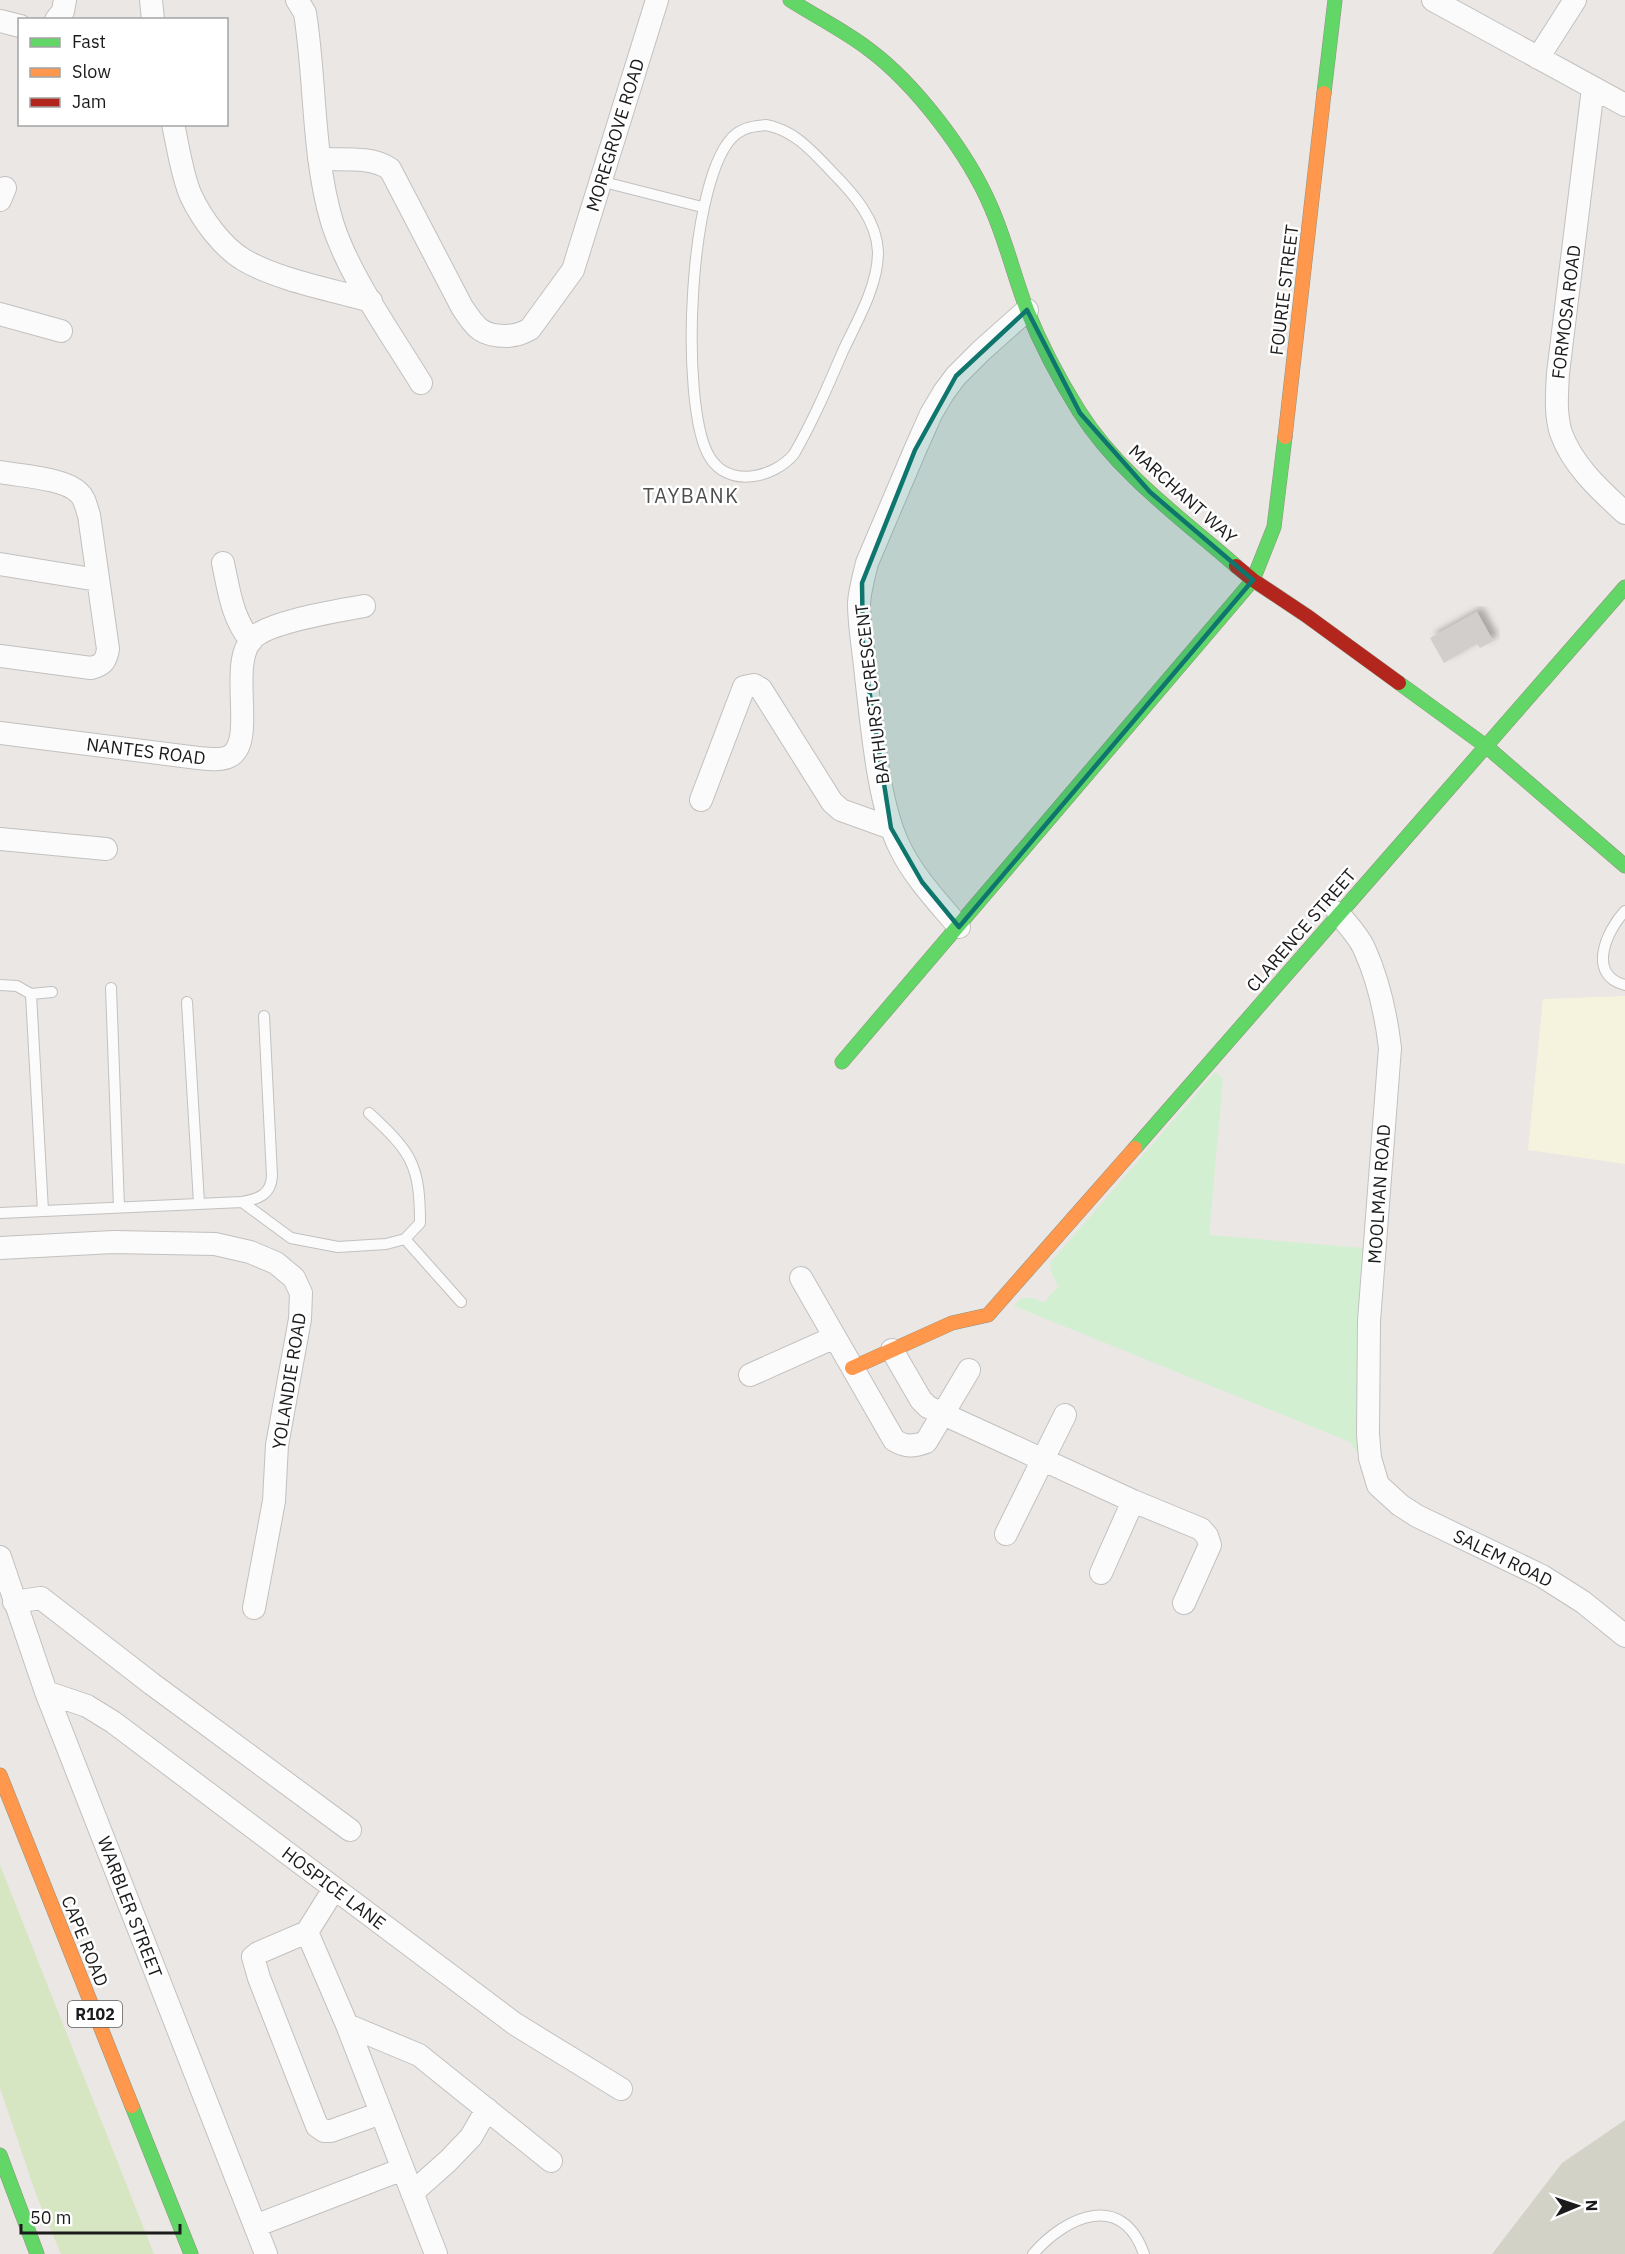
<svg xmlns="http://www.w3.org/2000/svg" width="1625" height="2254" font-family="'IBM Plex Sans',sans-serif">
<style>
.education{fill:#f5f3de}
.construction{fill:#d3d2c6}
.grass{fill:#d7e6c2}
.park{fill:#d2f0d1}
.building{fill:#d1cecb;filter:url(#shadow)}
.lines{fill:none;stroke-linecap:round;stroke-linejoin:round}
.lane-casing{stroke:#c2c1c0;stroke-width:12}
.street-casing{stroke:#c2c1c0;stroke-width:24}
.fast-casing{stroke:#91927d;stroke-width:15}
.slow-casing{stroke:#91927d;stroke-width:15}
.jam-casing{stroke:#91927d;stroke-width:15}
.lane{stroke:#fcfbfb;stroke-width:10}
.street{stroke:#fcfbfb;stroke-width:22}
.fast{stroke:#63d668;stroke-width:14}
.slow{stroke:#ff974d;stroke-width:14}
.jam{stroke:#b3261e;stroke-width:14}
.marked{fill:#0f766e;fill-opacity:0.2;stroke:#0f766e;stroke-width:4.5;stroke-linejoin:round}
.labels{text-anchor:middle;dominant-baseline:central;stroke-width:5;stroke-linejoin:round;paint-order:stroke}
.shield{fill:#fff;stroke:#5f5f5f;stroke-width:1.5}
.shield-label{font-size:16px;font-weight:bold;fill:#1b1b1b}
.street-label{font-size:18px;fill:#1b1b1b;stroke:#fff}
.neighbourhood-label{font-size:20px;letter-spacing:1.5px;fill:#4e4e4e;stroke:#fff}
</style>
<defs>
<filter id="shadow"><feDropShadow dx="5.5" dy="-5.5" stdDeviation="3" flood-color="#0004"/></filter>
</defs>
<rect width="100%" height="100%" fill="#eae7e4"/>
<path class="education" d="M1625,996V1164L1528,1150L1543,999Z"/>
<path class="construction" d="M1625,2120V2254H1492L1562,2163Z"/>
<path class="grass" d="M0,1865L154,2254H61L37,2197L0,2088Z"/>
<path class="park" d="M1215,1072L1223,1079L1209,1235L1362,1248L1357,1333L1359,1455L1350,1442L1014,1306L1021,1298H1033L1044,1303L1058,1286L1051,1271L1050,1263Z"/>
<path class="building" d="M1477,612L1493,641L1480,648L1477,644L1444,663L1430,638Z"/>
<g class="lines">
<g class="lane-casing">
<path id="lane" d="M766,125C794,130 812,151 831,171C853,193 877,220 878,252C878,286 857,321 843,351C828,386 813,421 794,454C774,478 728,489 709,456C679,404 688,172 736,134C745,127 755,126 766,125Z
M600,181L702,207
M1625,911C1607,930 1586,975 1625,985
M0,985L17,986L31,994
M111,988L119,1207
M187,1002L199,1203
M242,1202L291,1238L338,1247L386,1244L405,1239L420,1223C420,1164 411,1152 369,1113
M43,1211L31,994L52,992
M0,1213L242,1202C258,1199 271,1195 272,1176L264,1016
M405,1239L461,1302
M1033,2254C1066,2216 1122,2191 1144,2254"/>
</g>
<g class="street-casing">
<path id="street" d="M151,0L153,20
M297,0L305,13C316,82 312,154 332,222C349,276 391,334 421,383
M1433,0L1625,105
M56,20L63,11L65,0
M0,21L20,26
M1538,58L1575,0
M1593,88L1558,373C1557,393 1555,414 1561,433C1573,466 1600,490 1625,513
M173,124C178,146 182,176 191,196C202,219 222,247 244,260C278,280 333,290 371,301
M319,159C342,160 372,156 390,169L462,307C476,328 481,336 507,336C517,335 521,334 530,329L573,270L657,0
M0,200L5,188
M0,314L61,331
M0,472C20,476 65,478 79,493C85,498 86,507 89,515L108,649C106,661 103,665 91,668L0,656
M223,563C229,591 232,618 251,641
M0,564L98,580
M0,733L198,758C208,759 221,761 230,756C257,741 227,663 253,638C270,621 339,611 364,606
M701,800L744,687L754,685L761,689L832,802L841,810L891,828
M0,839L106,849
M1338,913C1347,924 1358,935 1364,948C1378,979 1386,1014 1390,1048L1369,1321L1368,1434L1370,1458L1378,1485L1400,1505L1417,1516L1542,1576L1583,1602L1625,1636
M959,927C938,902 913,876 899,846C878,802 872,726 866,676C864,652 859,627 859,603C860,589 864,576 867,563L915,450L931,414L944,392L956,376L981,351L1027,310
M0,1248L113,1242L215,1244L250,1252L276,1263L294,1278L301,1293L300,1319L277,1445L274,1501L254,1608
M801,1278L894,1440C905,1447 913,1447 926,1442L969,1370
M892,1350L921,1400L928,1407L1133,1501L1201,1529L1207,1536L1210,1545L1184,1603
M750,1375L835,1337
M1006,1534L1065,1415
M0,1557L46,1692L266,2254
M1101,1573L1133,1501
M14,1602L41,1598L152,1684L350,1830
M46,1692L87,1706L113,1722L515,2024L621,2089
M334,1889L307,1932L347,2025L436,2254
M307,1932L258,1953L253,1957L259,1978L317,2126L324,2131H331L381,2113
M347,2025L419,2055L551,2161
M412,2193L448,2161L471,2137L487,2109
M255,2226L403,2169"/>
</g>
<g class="fast-casing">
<path id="fast" d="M790,0C815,16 843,30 867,48C915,83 968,153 991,207C1006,241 1014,276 1027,310C1041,345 1059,379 1079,411C1118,473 1181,518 1236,566
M1324,93L1335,0
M1399,683L1487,747L1625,866
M842,1062L1253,580L1274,527L1285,437
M1135,1148C1297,960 1463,775 1625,587
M132,2106L191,2254
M0,2155L37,2254"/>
</g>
<g class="slow-casing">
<path id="slow" d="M1285,437L1324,93
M852,1368L952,1323L988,1315L1135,1148
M0,1775L132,2106"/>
</g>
<g class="jam-casing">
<path id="jam" d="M1236,566L1253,580L1307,616L1399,683"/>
</g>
<use href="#lane" class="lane"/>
<use href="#street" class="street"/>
<use href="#fast" class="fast"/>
<use href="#slow" class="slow"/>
<use href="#jam" class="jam"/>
</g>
<path class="marked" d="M1027,310L1080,413L1150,492L1253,580L959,927L922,882L891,828L863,651L862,583L915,450L956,376Z"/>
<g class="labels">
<rect class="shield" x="68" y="2001" width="54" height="26" rx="4.5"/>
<g class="shield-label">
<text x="95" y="2014">R102</text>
</g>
<g class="street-label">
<text transform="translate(615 135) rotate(-73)">MOREGROVE ROAD</text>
<text transform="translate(1284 290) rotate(-83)">FOURIE STREET</text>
<text transform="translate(1566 312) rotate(-83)">FORMOSA ROAD</text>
<text transform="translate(1183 494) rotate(42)">MARCHANT WAY</text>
<text transform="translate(872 694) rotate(-97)">BATHURST CRESCENT</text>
<text transform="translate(146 751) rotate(7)">NANTES ROAD</text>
<text transform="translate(1301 930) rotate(-49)">CLARENCE STREET</text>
<text transform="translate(1379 1194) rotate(-86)">MOOLMAN ROAD</text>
<text transform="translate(289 1381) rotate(-81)">YOLANDIE ROAD</text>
<text transform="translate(1503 1558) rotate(26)">SALEM ROAD</text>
<text transform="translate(334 1888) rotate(37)">HOSPICE LANE</text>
<text transform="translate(130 1907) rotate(69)">WARBLER STREET</text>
<text transform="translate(85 1941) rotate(68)">CAPE ROAD</text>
</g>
<g class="neighbourhood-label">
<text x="691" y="495">TAYBANK</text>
</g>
</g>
<rect x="18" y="18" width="210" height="108" fill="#ffffff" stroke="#a4a4a4" stroke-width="1.5"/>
<rect x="30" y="38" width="30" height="9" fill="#63d668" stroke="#a4a4a4" stroke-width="1.5"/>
<text x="72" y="48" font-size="18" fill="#1b1b1b">Fast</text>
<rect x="30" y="68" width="30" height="9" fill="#ff974d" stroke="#a4a4a4" stroke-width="1.5"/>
<text x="72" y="78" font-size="18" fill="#1b1b1b">Slow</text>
<rect x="30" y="98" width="30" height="9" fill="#b3261e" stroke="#a4a4a4" stroke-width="1.5"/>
<text x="72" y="108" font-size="18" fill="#1b1b1b">Jam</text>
<g transform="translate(1577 2206) rotate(88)" stroke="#ffffff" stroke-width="4.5" paint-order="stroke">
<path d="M0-4.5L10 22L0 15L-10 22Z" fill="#1b1b1b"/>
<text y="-9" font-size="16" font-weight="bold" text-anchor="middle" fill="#1b1b1b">N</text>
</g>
<path d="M21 2224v9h159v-9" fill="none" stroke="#1b1b1b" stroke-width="3"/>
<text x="30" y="2224" font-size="18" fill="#1b1b1b" stroke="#ffffff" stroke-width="4.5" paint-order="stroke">50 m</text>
</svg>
